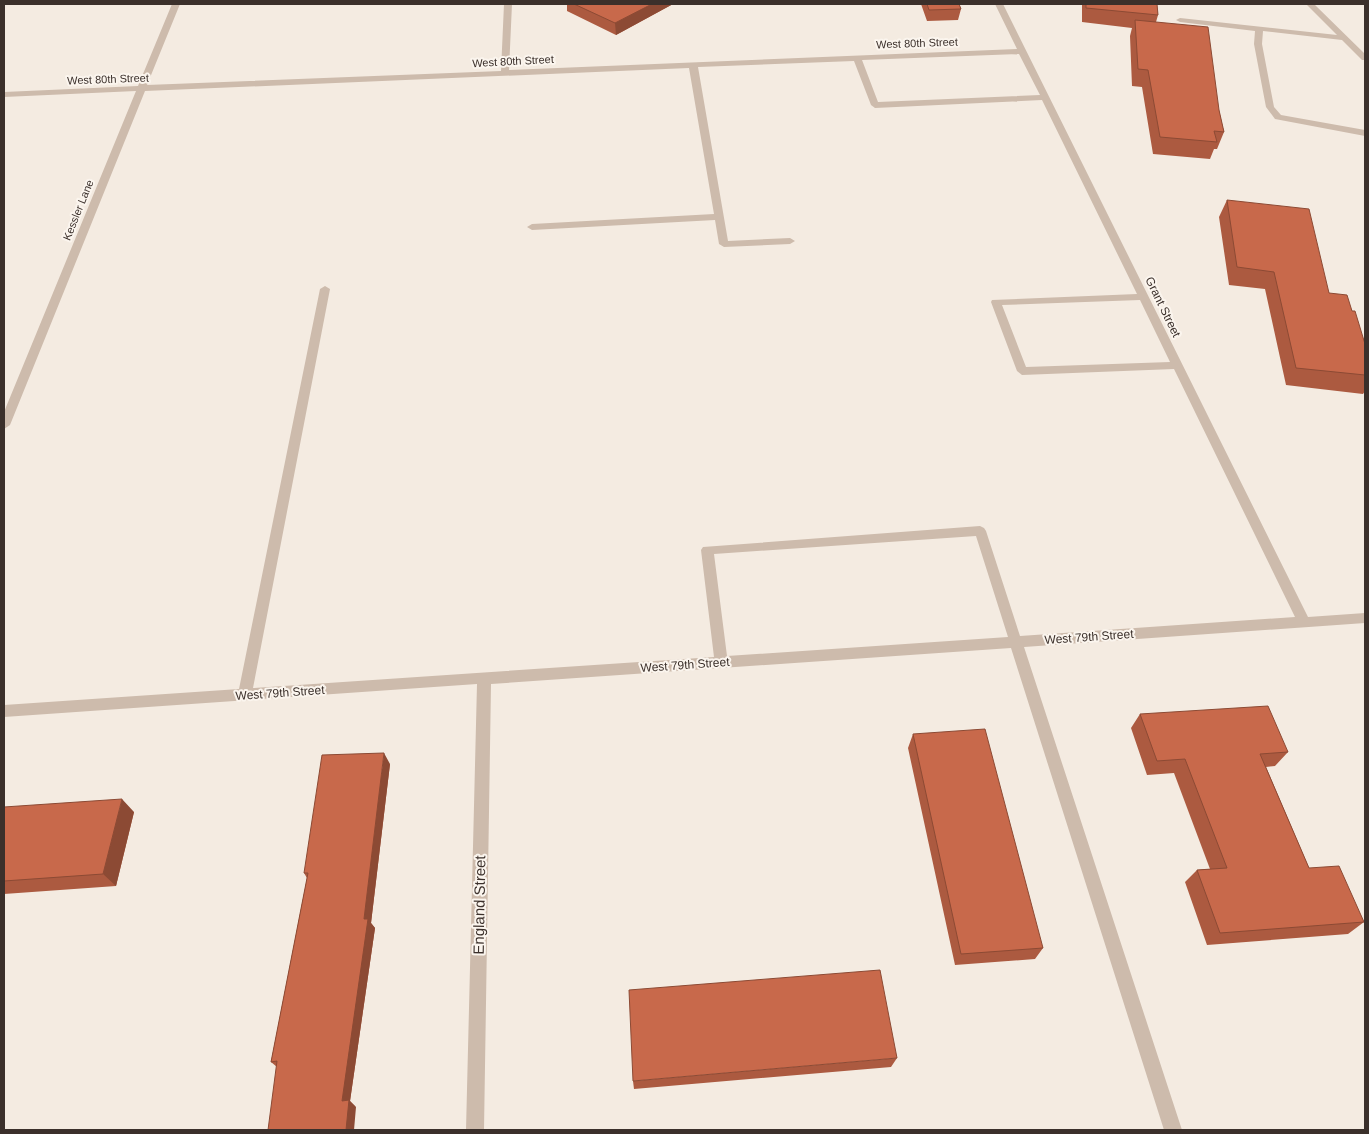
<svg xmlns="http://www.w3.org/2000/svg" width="1369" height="1134" font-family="Helvetica,sans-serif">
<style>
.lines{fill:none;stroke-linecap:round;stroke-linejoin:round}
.minor{fill:#cdbbac;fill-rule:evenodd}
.wall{fill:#ac5a40}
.shaded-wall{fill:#8c4a34}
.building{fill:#c8694b;stroke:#8c4a34}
.labels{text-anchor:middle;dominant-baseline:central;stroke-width:4;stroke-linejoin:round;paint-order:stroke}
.far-street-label{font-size:11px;fill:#3b302b;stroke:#fbf5ee}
.street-label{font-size:12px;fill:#3b302b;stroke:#fbf5ee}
.near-street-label{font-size:15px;fill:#3b302b;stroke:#fbf5ee}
</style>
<rect width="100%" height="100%" fill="#f4ebe1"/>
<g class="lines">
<path class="minor" d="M172,4H180L147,85L501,71L504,4H512L509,70L1017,49L995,4H1003L1308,617L1365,613V623L1024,647L1182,1130H1164L1011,648L491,684L484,1130H466L477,684L4,717V705L239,689L320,289L325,286L330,289L253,688L714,657L701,550L703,547L980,526L984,528L986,531L1020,636L1295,617L1174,369L1022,375L1017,371L991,302L992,300L1137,294L1042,100L875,108L871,105L854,61L698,67L728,241L790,238L795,241L790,244L724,247L719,244L715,220L532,230L527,227L532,224L714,214L689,68L145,91L10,425L4,429V412L136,91L4,97V92L138,86ZM1019,54L1040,95L878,102L862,60ZM1140,300L1170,362L1026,367L1002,305ZM976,536L1008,637L727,656L714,554Z
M1306,4H1314L1365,54V60H1362L1342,40L1263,31L1262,44L1274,107L1281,115L1365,130V136L1275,119L1266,107L1254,44L1255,31L1180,22L1176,20L1180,18L1337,35Z"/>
</g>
<path class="wall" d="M567,4H673L616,35L567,11Z
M921,4H959L961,9L958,20L927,21Z
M1082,4H1157L1158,15L1156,22L1219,110L1224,132L1217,149H1214L1210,159L1153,154L1142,87L1132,86L1130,36L1132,28L1082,22Z
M1227,200L1329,293L1352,311L1365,344V391L1363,394L1286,385L1265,289L1229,285L1219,217Z
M1140,714L1288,752L1275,766L1266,767L1309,868L1364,922L1348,934L1207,945L1185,882L1197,870L1210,869L1174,773L1147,775L1131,728Z
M913,734L1043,948L1035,959L955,965L908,748Z
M390,764L371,923L375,928L350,1101L356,1107L277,1067L271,1062L307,878L304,873Z
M4,807L134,812L116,886L4,894Z
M897,1058L891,1067L634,1089L633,1081Z"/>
<path class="shaded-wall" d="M652,4H673L616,35L615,23Z
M384,753L390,764L371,923L375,928L350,1101L356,1107L354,1130H346L342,1101Z
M122,799L134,812L116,886L103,874Z"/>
<path class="building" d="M574,4H652L615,23Z
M927,4H959L961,9L929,10Z
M1086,4H1157L1158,15L1086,8Z
M1135,20L1208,27L1219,110L1224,132L1214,131L1217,142L1160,137L1148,70L1138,69Z
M1227,200L1309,209L1329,293L1347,295L1352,311H1355L1365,344V375L1296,368L1274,272L1237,267Z
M1268,706L1288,752L1260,754L1309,868L1339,866L1364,922L1220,933L1197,870L1227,868L1185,759L1157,761L1140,714Z
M985,729L1043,948L961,954L913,734Z
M384,753L364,919H368L342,1101L349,1100L346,1130H268L277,1061L271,1062L308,873H304L322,755Z
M122,799L103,874L4,881V807Z
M880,970L897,1058L633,1081L629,990Z"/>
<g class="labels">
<g class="far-street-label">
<text transform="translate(917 43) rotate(-2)">West 80th Street</text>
<text transform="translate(513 61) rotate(-3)">West 80th Street</text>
<text transform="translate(108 79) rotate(-2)">West 80th Street</text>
<text transform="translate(78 210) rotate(-68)">Kessler Lane</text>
</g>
<g class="street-label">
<text transform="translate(1163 307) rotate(64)">Grant Street</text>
<text transform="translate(1089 637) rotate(-4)">West 79th Street</text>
<text transform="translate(685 665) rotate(-4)">West 79th Street</text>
<text transform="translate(280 693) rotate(-4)">West 79th Street</text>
</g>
<g class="near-street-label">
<text transform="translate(479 905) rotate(-89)">England Street</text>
</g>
</g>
<rect width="1369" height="1134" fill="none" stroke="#3b302b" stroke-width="10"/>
</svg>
